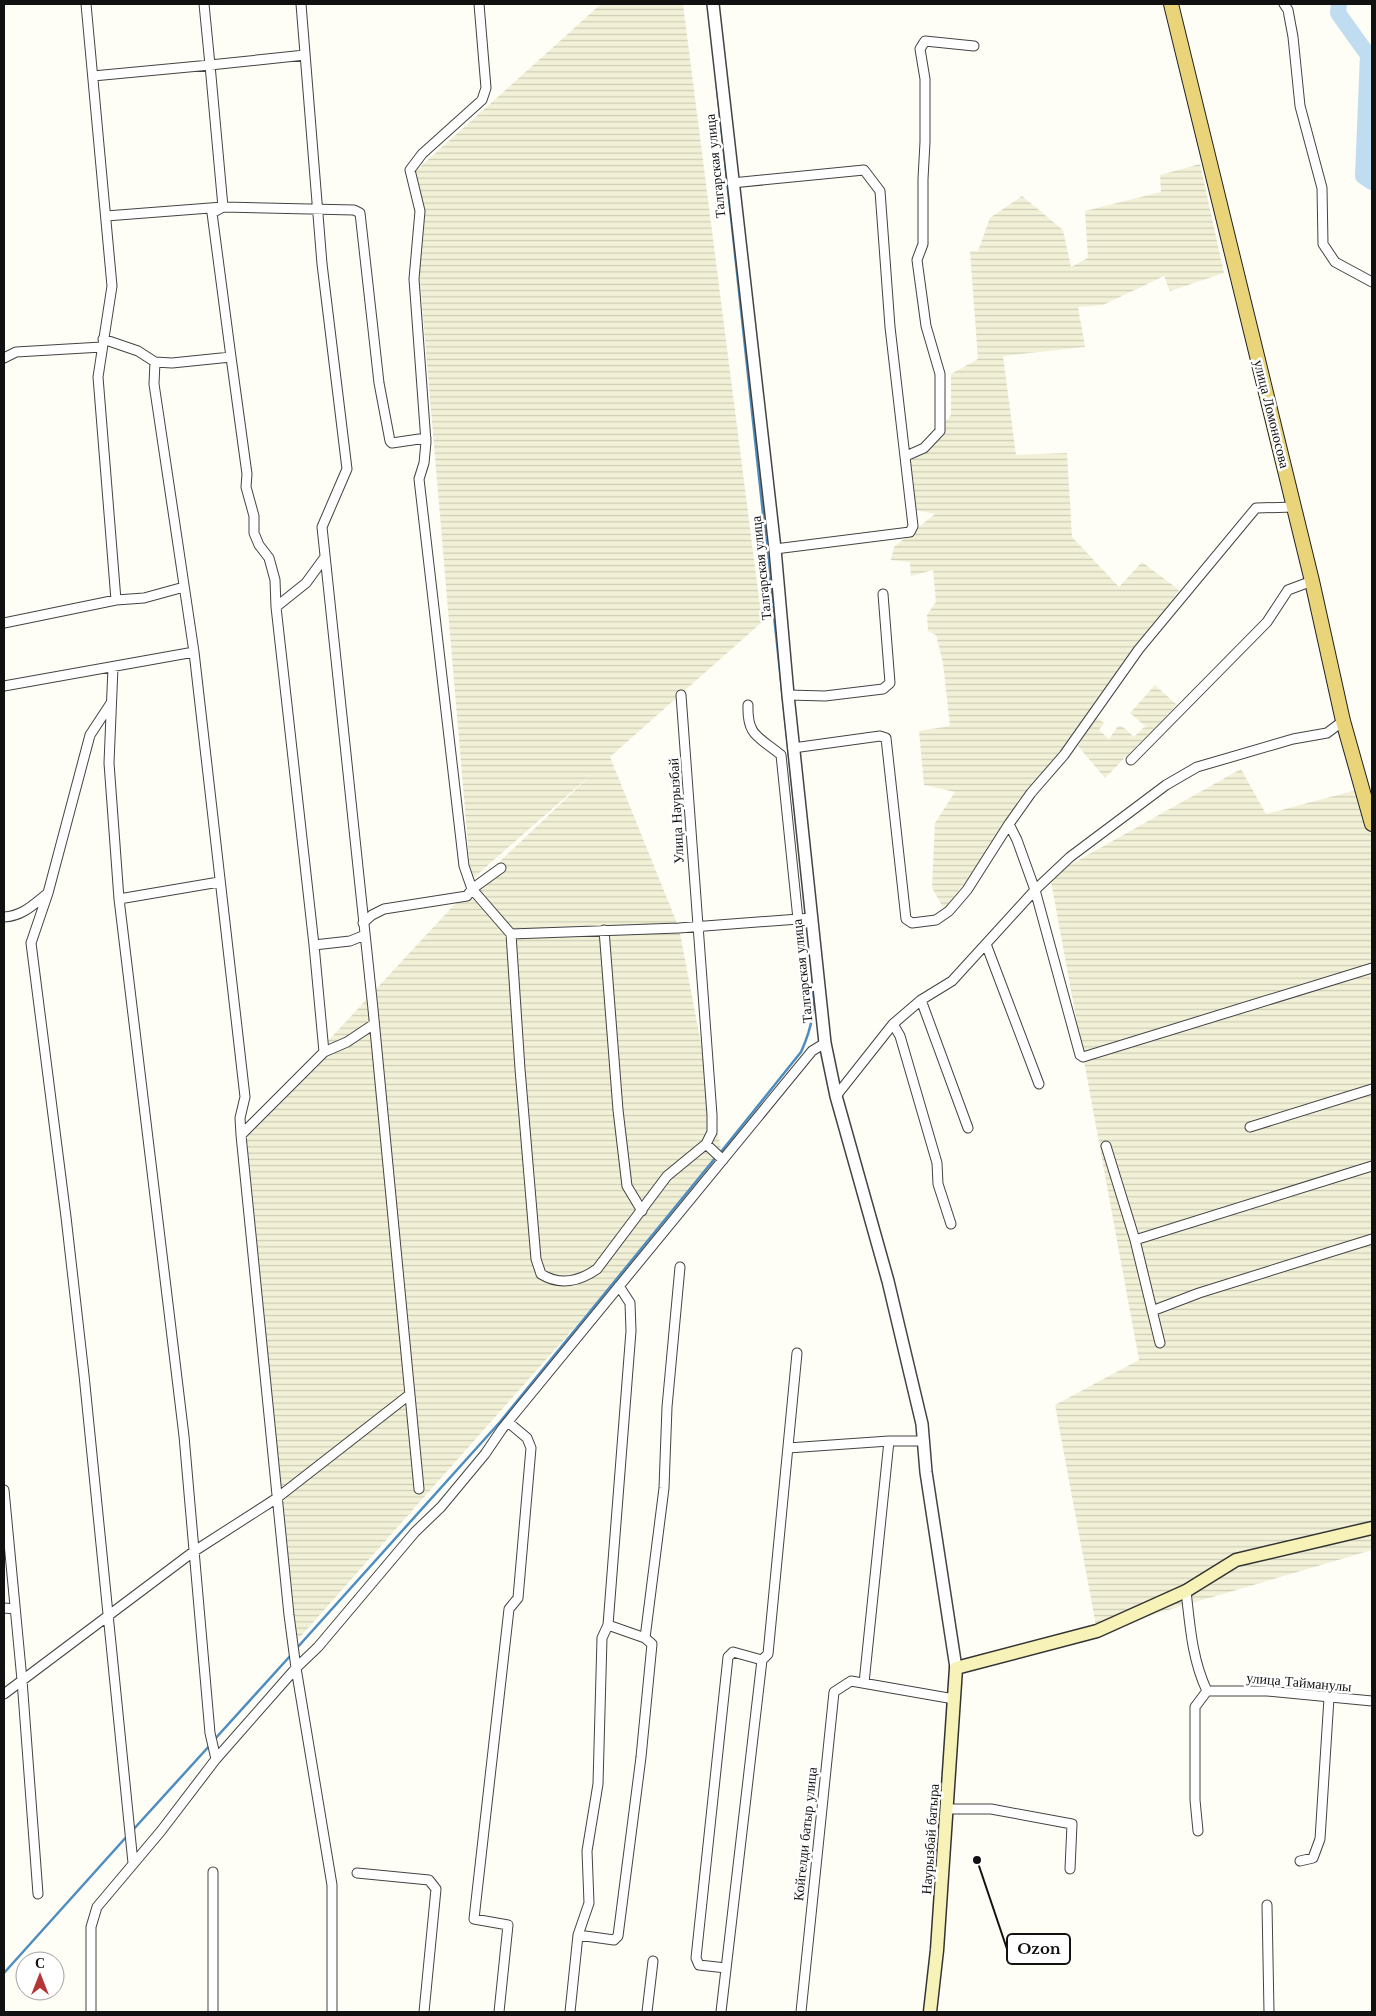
<svg xmlns="http://www.w3.org/2000/svg" width="1376" height="2016" font-family="'Libre Baskerville',serif">
<style>
.farmland{fill:url(#farmland-rules)}
.lines{fill:none;stroke-linecap:round;stroke-linejoin:round}
.stream{stroke:#4e8dc0;stroke-width:2.5}
.river{stroke:#bfdcf0;stroke-width:16}
.minor-casing{stroke:#444;stroke-width:11}
.tertiary-casing{stroke:#444;stroke-width:14}
.secondary-casing{stroke:#333;stroke-width:15}
.primary-casing{stroke:#222;stroke-width:16}
.minor{stroke:#fff;stroke-width:9}
.tertiary{stroke:#fff;stroke-width:11}
.secondary{stroke:#f7f3b8;stroke-width:12}
.primary{stroke:#ead47a;stroke-width:14}
.labels{text-anchor:middle;dominant-baseline:central;stroke-width:5;stroke-linejoin:round;paint-order:stroke}
.street-label{font-size:14px;fill:#111;stroke:#fff}
.leader{fill:none;stroke:#111;stroke-width:2}
.callout-dot{fill:#111;stroke:#fff;stroke-width:2}
.callout{fill:#fff;stroke:#111;stroke-width:2}
.callout-label{font-size:15px;text-anchor:middle;font-weight:bold;fill:#111}
</style>
<defs>
<pattern id="farmland-rules" width="6" height="5" patternUnits="userSpaceOnUse" patternTransform="scale(1.25)"><rect width="6" height="5" fill="#f2f1d8"/><path d="M0 2.5h6" fill="none" stroke="#ceceb8"/></pattern>
</defs>
<rect width="100%" height="100%" fill="#fefdf6"/>
<path class="farmland" d="M601,4H683L762,622L610,757L679,928L723,1160L293,1645L241,1135L453,906L592,774L471,880L411,175Z
M1200,164L1224,273L1170,291L1164,276L1103,305L1078,307L1085,347L1003,356L1016,455L1067,453L1072,537L1119,587L1142,562L1179,590L1064,755L944,909L932,888L935,823L955,792L924,785L919,731L950,726L943,663L936,635L928,631L927,615L936,602L933,570L911,576L910,562L891,560L894,547L935,514L910,509L911,461L951,415V374L978,359L970,251H978L990,218L1022,196L1063,230L1071,267L1088,258L1085,211L1161,192L1160,175Z
M1155,685L1177,705L1105,778L1078,746L1096,717L1104,723L1099,730L1109,739L1118,726L1123,727L1134,737L1144,727L1147,728L1130,713Z
M1241,769L1266,814L1364,788L1372,816V1550L1097,1631L1055,1405L1139,1360L1050,876Z"/>
<g class="lines">
<path class="stream" d="M717,87L796,820
M720,1153L801,1052C819,1012 814,994 810,952
M296,1649L500,1422L716,1157
M214,1740L291,1655
M132,1831L211,1744
M4,1973L128,1835"/>
<path class="river" d="M1339,4L1338,13L1368,55L1363,176L1372,182"/>
<g class="minor-casing">
<path id="minor" d="M86,4L112,286L98,377L116,600
M301,4L322,264L347,469L322,527L373,1009L419,1489
M479,4L486,88L482,100L422,154L410,170L420,211L414,279L426,442L424,463L419,479L464,866L472,889L511,934L679,928L812,918
M1284,4L1288,10L1293,37L1300,106L1322,188L1323,244L1335,262L1372,282
M93,76L210,65L204,4
M732,183L864,170L880,191L890,327L913,526L910,532L775,549
M106,216L223,207L354,210L360,213L379,383L390,441L392,443L426,438
M103,339L138,351L155,362L154,384L194,652L245,1097L240,1118L241,1135L289,1615L296,1668L332,1885V2012
M231,357L212,213L223,207L210,65L305,55
M4,358L16,352L102,347
M155,362L172,363L231,357L247,474L246,487L254,516V533L259,545L269,558L275,580L276,607
M906,456L924,448L940,431V374L926,326L917,260L923,244V179L925,142V79L920,49L925,41L974,46
M4,623L116,600L144,598L184,587
M113,667L109,763L119,899L184,1436L210,1733L216,1759
M4,686L194,652
M681,695L712,1115V1132L706,1144L723,1160
M788,695L825,696L883,689L890,683L883,594
M111,703L90,735L48,893L31,943L66,1217L84,1375L133,1863
M748,705C747,736 758,736 781,755L798,919
M793,748L880,736L886,738L906,919L912,923L936,920L949,911L967,890L1009,824L1031,793L1064,755L1139,649L1256,508L1294,507
M1131,760L1267,622L1288,590L1312,581
M1009,824L1017,840L1035,890L1070,857L1166,785L1197,767L1293,739L1327,733L1343,721
M119,899L219,882
M4,917C23,916 34,904 48,893
M363,923L372,915L384,909L467,896L472,889L501,868
M604,930L618,1110L627,1186L642,1211
M511,934L520,1069L536,1259L541,1274C560,1286 580,1281 597,1269L667,1176L706,1144
M986,944L1039,1084
M314,945L350,941L365,935
M921,1000L968,1128
M893,1024L900,1036L937,1163L938,1184L951,1224
M324,1052L347,1042L374,1024
M836,1096L893,1024L921,1000L952,981L1035,890L1080,1055L1083,1057L1372,968
M1250,1127L1372,1089
M241,1135L324,1052L314,945L276,607L306,583L325,557
M1106,1146L1135,1240
M1152,1311L1199,1293L1372,1239
M1160,1343L1135,1240L1372,1166
M788,1448L889,1441
M4,1490L22,1680L38,1894
M1186,1591C1190,1626 1192,1659 1207,1691H1267L1372,1701
M4,1608L15,1609
M645,1638L664,1488L667,1407L680,1267
M864,1683L889,1441H924
M4,1694L193,1552L277,1498L409,1395
M947,1809H991L1072,1824L1070,1869
M1198,1831L1195,1800V1707L1207,1691
M1300,1861L1313,1858L1320,1839L1329,1698
M213,1872V2012
M357,1873L429,1880L436,1889L424,2012
M1267,1905L1269,2012
M578,1935L614,1940L618,1936L641,1757L652,1644L645,1638L608,1625
M726,1968L699,1965L696,1958L728,1657L733,1652L762,1660
M91,2012V1927L97,1907L161,1831L216,1759L296,1668L318,1647L415,1532L441,1507L485,1454L502,1429L812,1051L825,1043
M499,2012L508,1925L474,1919L509,1609L518,1598L531,1448L527,1438L508,1422
M570,2012L578,1935L589,1903L587,1851L598,1784L602,1638L608,1625L631,1331L630,1303L619,1286
M647,2012L653,1961
M721,2012L762,1660L768,1654L797,1353
M801,2012L834,1692L851,1681L954,1699"/>
</g>
<g class="tertiary-casing">
<path id="tertiary" d="M713,4L775,549L788,695L825,1043L836,1096L888,1281L922,1424L926,1472L956,1668"/>
</g>
<g class="secondary-casing">
<path id="secondary" d="M930,2012L937,1950L956,1668L1097,1631L1186,1591L1236,1560L1372,1528"/>
</g>
<g class="primary-casing">
<path id="primary" d="M1171,4L1312,581L1343,721L1372,824"/>
</g>
<use href="#minor" class="minor"/>
<use href="#tertiary" class="tertiary"/>
<use href="#secondary" class="secondary"/>
<use href="#primary" class="primary"/>
</g>
<g class="labels">
<g class="street-label">
<text transform="translate(715 166) rotate(-96)">Талгарская улица</text>
<text transform="translate(1272 414) rotate(76)">улица Ломоносова</text>
<text transform="translate(761 568) rotate(-96)">Талгарская улица</text>
<text transform="translate(676 811) rotate(-93)">Улица Наурызбай</text>
<text transform="translate(802 971) rotate(-96)">Талгарская улица</text>
<text transform="translate(1299 1682) rotate(5)">улица Тайманулы</text>
<text transform="translate(805 1834) rotate(-84)">Койгелди батыр улица</text>
<text transform="translate(930 1839) rotate(-86)">Наурызбай батыра</text>
</g>
</g>
<path class="leader" d="M977 1860L1007 1949"/>
<circle class="callout-dot" cx="977" cy="1860" r="5"/>
<rect class="callout" x="1007" y="1934" width="63" height="30" rx="5"/>
<g class="callout-label">
<text x="1039" y="1954">Ozon</text>
</g>
<rect width="1376" height="2016" fill="none" stroke="#111111" stroke-width="10"/>
<g transform="translate(40 1976)"><circle r="24" fill="#ffffff" stroke="#a0a0a0"/>
<path d="M0-4L9 19L0 12L-9 19Z" fill="#b33737"/>
<text y="-8" font-size="14" font-weight="bold" text-anchor="middle" fill="#111111">С</text>
</g>
</svg>
